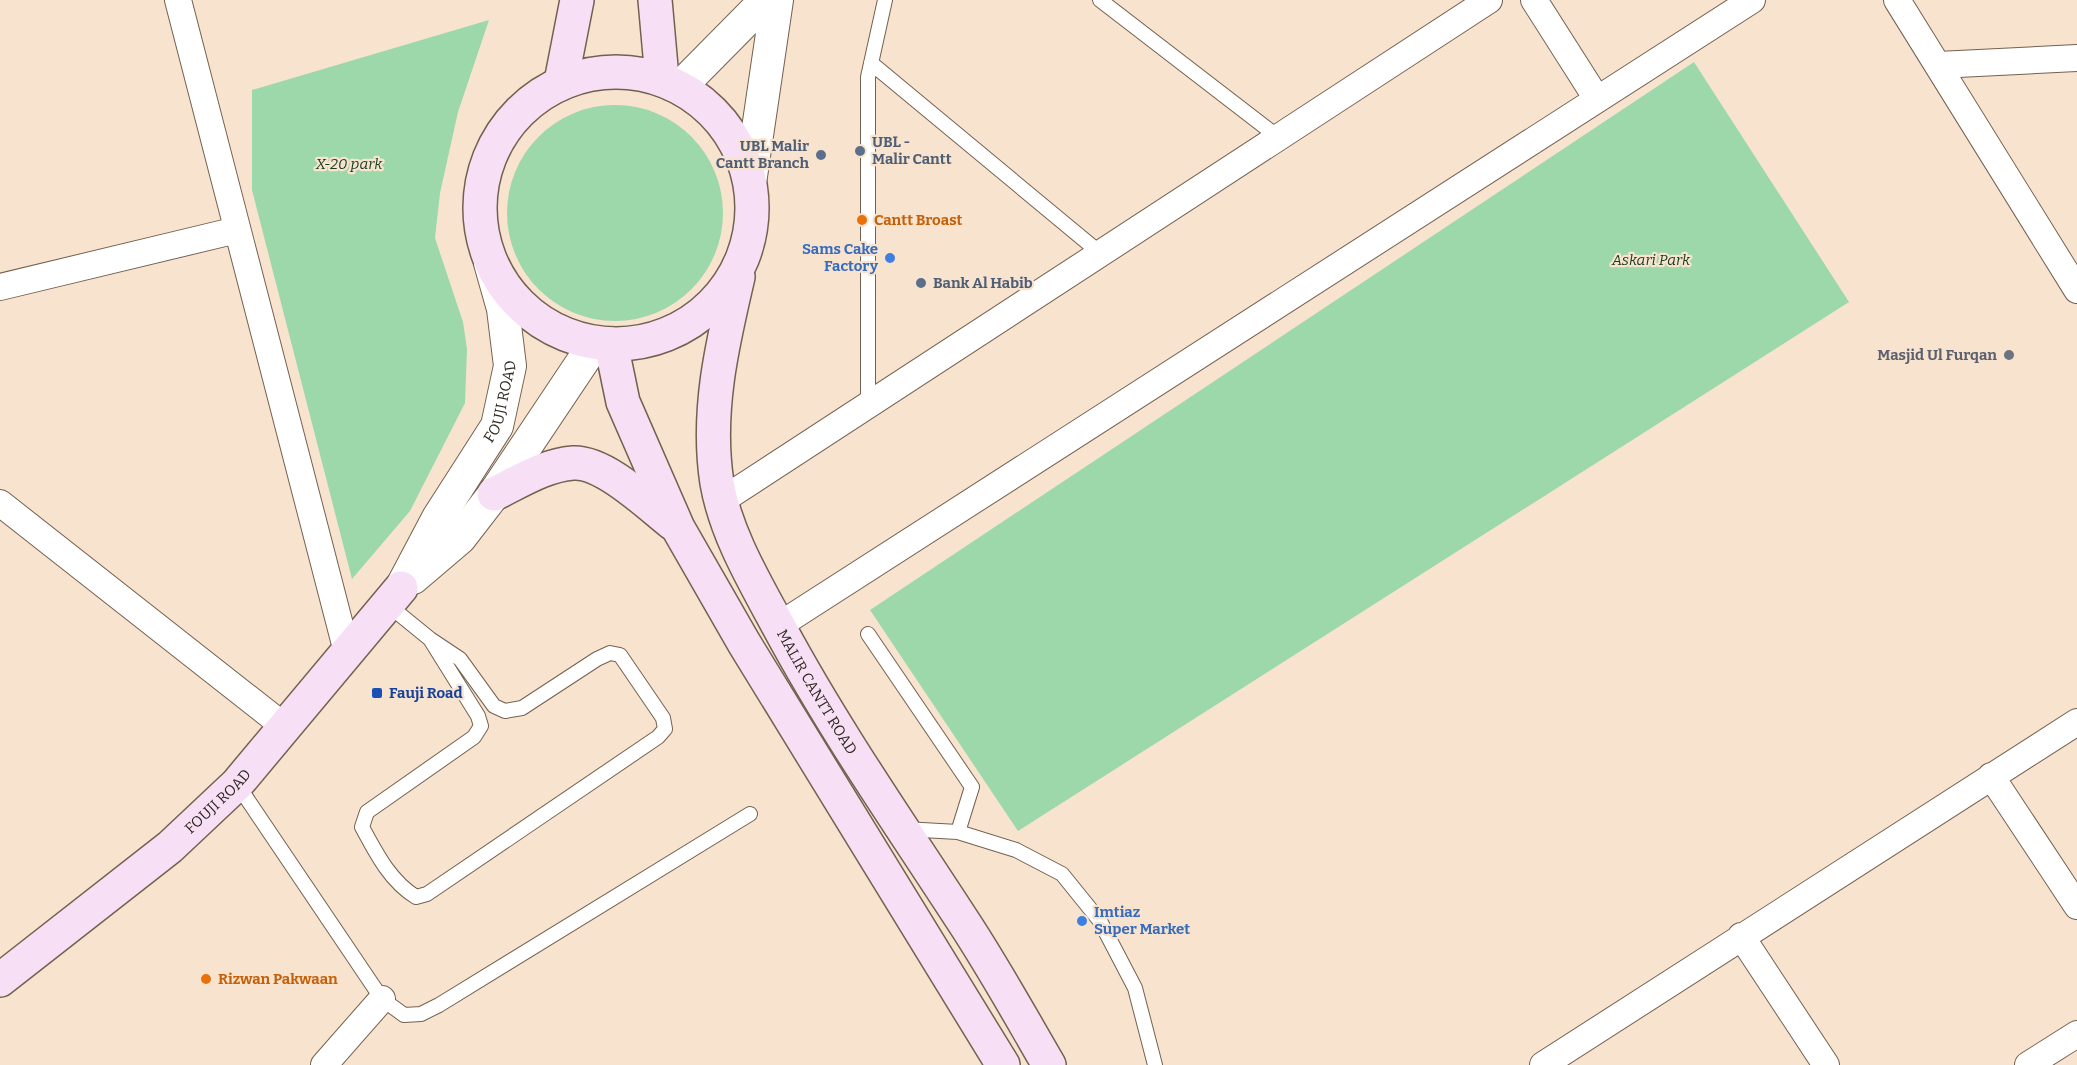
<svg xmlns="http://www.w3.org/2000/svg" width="2077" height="1065" font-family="Bitter,serif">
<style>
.green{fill:#9cd8a9}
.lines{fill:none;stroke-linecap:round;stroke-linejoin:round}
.service-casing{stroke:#736150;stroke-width:16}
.minor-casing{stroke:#736150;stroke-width:28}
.tertiary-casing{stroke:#736150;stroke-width:34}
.secondary-casing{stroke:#736150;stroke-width:36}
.service{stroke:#fff;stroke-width:14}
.minor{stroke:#fff;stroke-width:26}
.tertiary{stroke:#fff;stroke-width:32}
.secondary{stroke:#f7dff6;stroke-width:33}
.service-dot{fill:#5c6f8a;stroke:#f8e3cf;stroke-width:2}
.food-dot{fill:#e8710a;stroke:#f8e3cf;stroke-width:2}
.shop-dot{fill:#3f7fe0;stroke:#f8e3cf;stroke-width:2}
.worship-dot{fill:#6b7280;stroke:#f8e3cf;stroke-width:2}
.transit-dot{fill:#1a4fb4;stroke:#f8e3cf;stroke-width:2}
.labels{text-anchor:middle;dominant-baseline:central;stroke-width:4.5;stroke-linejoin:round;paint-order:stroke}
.service-label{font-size:15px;font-weight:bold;fill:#4e5e75;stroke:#f8e3cf;text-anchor:start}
.park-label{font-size:15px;font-style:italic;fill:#183d22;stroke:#f8e3cf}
.food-label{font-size:15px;font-weight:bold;fill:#c56008;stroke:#f8e3cf;text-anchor:start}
.shop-label{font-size:15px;font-weight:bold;fill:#366cbe;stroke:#f8e3cf;text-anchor:end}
.worship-label{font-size:15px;font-weight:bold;fill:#5b616d;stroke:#f8e3cf;text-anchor:end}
.street-label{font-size:15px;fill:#2f2720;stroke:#f8e3cf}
.transit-label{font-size:15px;font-weight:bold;fill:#164399;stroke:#f8e3cf;text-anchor:start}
</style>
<rect width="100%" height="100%" fill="#f8e3cf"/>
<path class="green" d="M489,20L458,112L440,193L435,238L463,322L467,349L465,403L410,511L352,579L252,190V90Z
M1694,62L1849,302L1018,831L870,610Z
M507 213a108 108 0 1 1 216 0a108 108 0 1 1-216 0Z"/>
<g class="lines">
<g class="service-casing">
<path id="service" d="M1100,0L1278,137
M871,63L1100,253
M868,403V77L885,0
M387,604L430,639L478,716L481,726L474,737L367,812L362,827C376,853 390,881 416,897L427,894L658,737L665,729L663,718L620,655L610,653L597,659L522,708L505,711L494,706L460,659L430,639
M868,634L972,787L958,832
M237,784L382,999L404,1015L421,1014L439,1005L750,814
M904,829L958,832L1016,850L1062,874L1100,921L1135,988L1155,1065"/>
</g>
<g class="minor-casing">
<path id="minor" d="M178,0L347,652
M1534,0L1597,99
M1897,0L2077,290
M1938,65L2077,58
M0,287L237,230
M721,501L1489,0
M0,503L285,727
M778,626L1752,0
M1991,776L2077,906
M1741,936L1826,1065
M324,1065L382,999
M1543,1065L2077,722
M2028,1065L2077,1034"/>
</g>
<g class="tertiary-casing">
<g id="tertiary">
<path d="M680,87L766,0"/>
<path d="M750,183L777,0"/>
<path d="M413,578L460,538L494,494L595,343"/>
<path id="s1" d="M401,588L438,518L497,426L510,366L503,309L490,263"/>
</g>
</g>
<g class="secondary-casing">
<g id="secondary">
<path d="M655,0L662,78"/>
<circle cx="616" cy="208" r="136"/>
<path d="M561,82L577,0"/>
<path id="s2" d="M738,277C722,345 706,413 717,483C726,535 756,584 780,629C835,731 900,824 963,921C994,968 1021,1017 1049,1065"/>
<path d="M611,344L623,402L678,528L744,643L1003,1065"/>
<path d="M494,494C519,482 545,465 573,463C604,461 649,505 672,523"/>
<path id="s3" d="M0,980L170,847L237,784L401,588"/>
</g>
</g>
<use href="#service" class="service"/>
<use href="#minor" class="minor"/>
<use href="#tertiary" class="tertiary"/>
<use href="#secondary" class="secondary"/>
</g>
<g class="service-dot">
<circle cx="860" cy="151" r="6"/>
<circle cx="821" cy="155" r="6"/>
<circle cx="921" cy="283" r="6"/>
</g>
<g class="food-dot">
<circle cx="862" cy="220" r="6"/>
<circle cx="206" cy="979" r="6"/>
</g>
<g class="shop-dot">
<circle cx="890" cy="258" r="6"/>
<circle cx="1082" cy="921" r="6"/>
</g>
<circle class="worship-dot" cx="2009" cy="355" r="6"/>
<rect class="transit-dot" x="371" y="687" width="12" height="12" rx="3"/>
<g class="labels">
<g class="service-label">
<text x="872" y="142">UBL -<tspan x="872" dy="17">Malir Cantt</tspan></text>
<text x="809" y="146" text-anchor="end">UBL Malir<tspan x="809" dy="17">Cantt Branch</tspan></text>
<text x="933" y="283">Bank Al Habib</text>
</g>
<g class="park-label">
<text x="349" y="164">X-20 park</text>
<text x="1651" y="260">Askari Park</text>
</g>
<g class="food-label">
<text x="874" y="220">Cantt Broast</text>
<text x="218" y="979">Rizwan Pakwaan</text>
</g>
<g class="shop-label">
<text x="878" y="249">Sams Cake<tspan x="878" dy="17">Factory</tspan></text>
<text x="1094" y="912" text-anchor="start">Imtiaz<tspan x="1094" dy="17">Super Market</tspan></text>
</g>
<g class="worship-label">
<text x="1997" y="355">Masjid Ul Furqan</text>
</g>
<g class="street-label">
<text stroke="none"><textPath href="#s1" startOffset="213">FOUJI ROAD</textPath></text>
<text stroke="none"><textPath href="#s2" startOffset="441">MALIR CANTT ROAD</textPath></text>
<text stroke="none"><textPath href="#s3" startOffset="282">FOUJI ROAD</textPath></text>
</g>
<g class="transit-label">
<text x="389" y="693">Fauji Road</text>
</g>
</g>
</svg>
